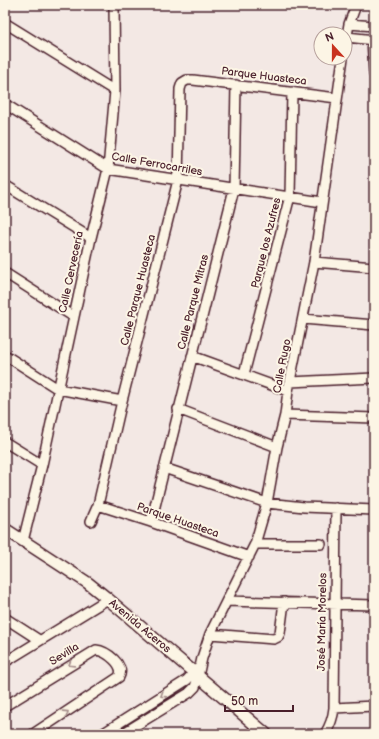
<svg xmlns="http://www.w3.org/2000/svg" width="379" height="739" font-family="'Balsamiq Sans',sans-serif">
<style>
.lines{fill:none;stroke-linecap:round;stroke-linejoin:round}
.minor-casing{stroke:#4a1f2b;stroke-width:12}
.tertiary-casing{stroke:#4a1f2b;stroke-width:14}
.minor{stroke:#fcf5e5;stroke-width:9}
.tertiary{stroke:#fcf5e5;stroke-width:11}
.oneway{stroke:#a38a88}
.labels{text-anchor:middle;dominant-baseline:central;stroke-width:4;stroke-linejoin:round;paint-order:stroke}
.street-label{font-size:11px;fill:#4a1f2b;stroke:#fcf5e5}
</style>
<rect width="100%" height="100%" fill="#f3e8e4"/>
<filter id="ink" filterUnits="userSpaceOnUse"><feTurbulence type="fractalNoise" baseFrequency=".025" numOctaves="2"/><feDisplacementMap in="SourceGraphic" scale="8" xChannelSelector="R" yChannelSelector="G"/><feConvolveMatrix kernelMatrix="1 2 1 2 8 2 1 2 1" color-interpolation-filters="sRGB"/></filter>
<g filter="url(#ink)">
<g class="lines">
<g class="minor-casing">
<path id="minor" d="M5,23L115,91
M349,24L374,26
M347,37L374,40
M372,40L374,74
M345,47L349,24L356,5
M5,104L108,169L322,202
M5,185L91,238
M314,262L374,267
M5,273L74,317
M303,319L374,325
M5,355L58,389L122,401
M192,356L288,391
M244,374L290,196L292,92
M290,382L374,378
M178,409L277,447
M285,415L374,418
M5,442L42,465
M164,468L267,503L304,507L374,510
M98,505L151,522L249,557
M91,521L98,505L122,401L178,180L180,89L182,83L187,80H193L337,98
M151,522L234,189L236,85
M23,541L42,465L91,238L108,169L115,91L114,5
M255,544H321
M227,601L374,605
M5,618L39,640
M210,634L274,639L278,637L280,633L284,602
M5,662L108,599
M5,706L96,650C106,651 126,665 119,677L33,734
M334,708L374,706
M102,734L187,680L198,668
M122,734L189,693L195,687L197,681L202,658L210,634L255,544L267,503L277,447L285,415L288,391L314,262L343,58
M325,734C330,726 333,718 334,708L336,508"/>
</g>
<g class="tertiary-casing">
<path id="tertiary" d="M5,529L88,583L108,599L266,734"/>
</g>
<use href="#minor" class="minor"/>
<use href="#tertiary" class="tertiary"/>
</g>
<defs><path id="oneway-chevron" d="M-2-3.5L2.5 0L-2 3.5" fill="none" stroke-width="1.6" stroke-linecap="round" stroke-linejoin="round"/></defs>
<g class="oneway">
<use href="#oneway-chevron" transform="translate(71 664) rotate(148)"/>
<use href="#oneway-chevron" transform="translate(163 695) rotate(148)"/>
<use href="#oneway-chevron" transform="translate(66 713) rotate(-33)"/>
</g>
</g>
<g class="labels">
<g class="street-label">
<text transform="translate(264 76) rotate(7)">Parque Huasteca</text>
<text transform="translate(157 164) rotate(10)">Calle Ferrocarriles</text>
<text transform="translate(266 243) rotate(-76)">Parque los Azufres</text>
<text transform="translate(71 272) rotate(-78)">Calle Cervecería</text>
<text transform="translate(138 290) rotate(-76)">Calle Parque Huasteca</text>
<text transform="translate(193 302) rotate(-76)">Calle Parque Mitras</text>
<text transform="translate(282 366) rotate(-79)">Calle Rugo</text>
<text transform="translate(178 520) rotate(19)">Parque Huasteca</text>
<text transform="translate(322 622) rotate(-89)">José María Morelos</text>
<text transform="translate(140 626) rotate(40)">Avenida Aceros</text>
<text transform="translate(64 654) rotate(-32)">Sevilla</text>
</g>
</g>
<rect width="379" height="739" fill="none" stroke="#fcf5e5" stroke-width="20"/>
<rect x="10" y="10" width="359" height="719" fill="none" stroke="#4a1f2b" stroke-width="1.5" filter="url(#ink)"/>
<g transform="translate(333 46) rotate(339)"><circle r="19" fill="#fcf5e5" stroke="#b59f9b"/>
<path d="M0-3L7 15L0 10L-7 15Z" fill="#c8321e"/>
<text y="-6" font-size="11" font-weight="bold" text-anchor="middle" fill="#4a1f2b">N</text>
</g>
<path d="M225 705v6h68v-6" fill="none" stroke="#4a1f2b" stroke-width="2"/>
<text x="231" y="705" font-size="12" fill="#4a1f2b" stroke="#fcf5e5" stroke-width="3" paint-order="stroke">50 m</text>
</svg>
